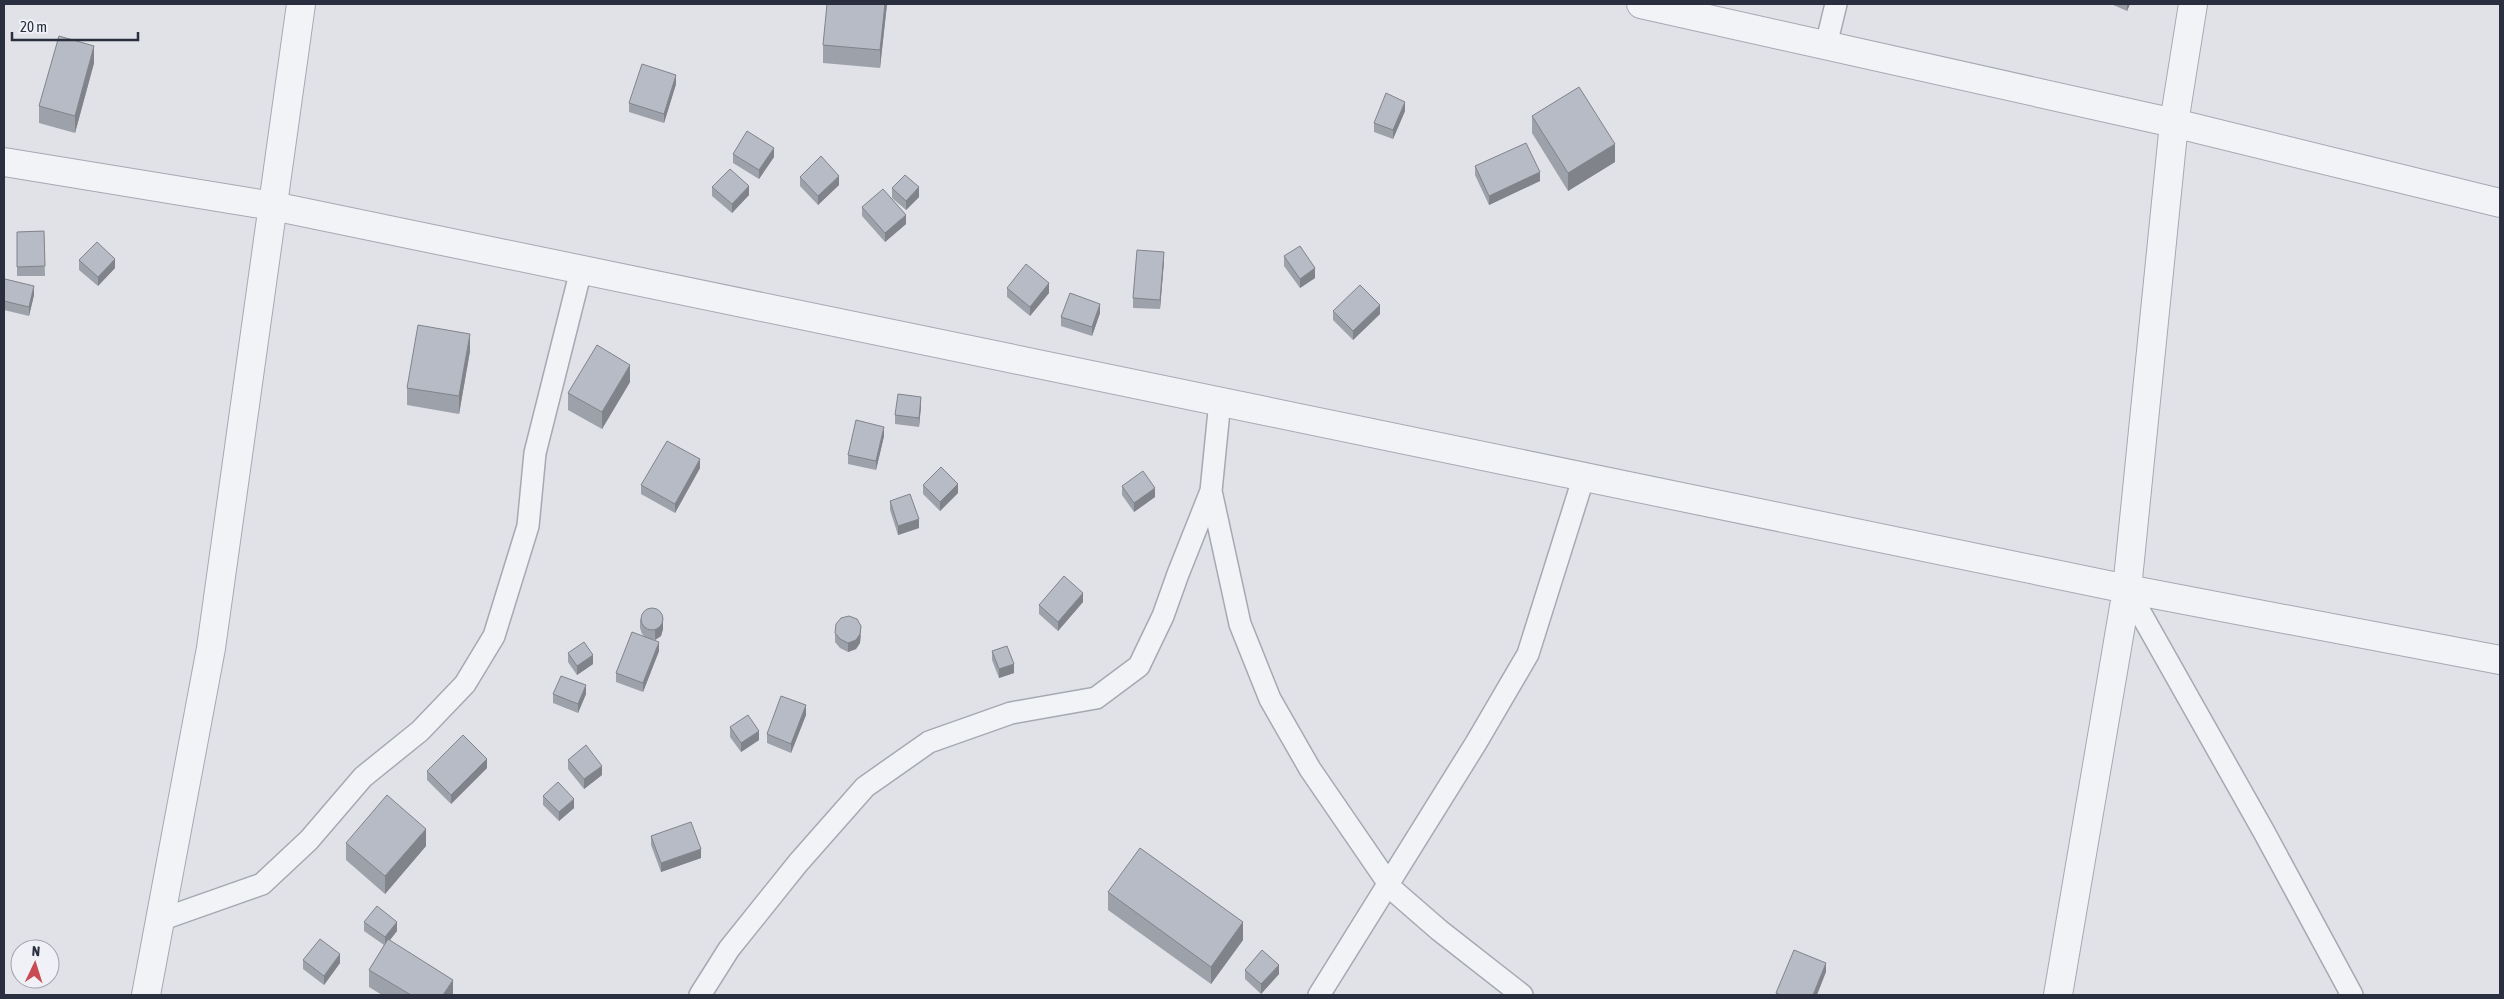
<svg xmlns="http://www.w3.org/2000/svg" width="2504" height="999" font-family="'Asap Condensed',sans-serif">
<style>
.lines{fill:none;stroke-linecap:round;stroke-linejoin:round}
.service-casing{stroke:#a5a9b2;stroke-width:24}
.minor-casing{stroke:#a5a9b2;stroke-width:30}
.service{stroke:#f2f3f7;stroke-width:21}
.minor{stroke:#f2f3f7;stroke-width:28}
.wall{fill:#9da1a9}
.shaded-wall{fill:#80838a}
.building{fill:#b7bbc5;stroke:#80838a}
</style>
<rect width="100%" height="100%" fill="#e0e2e8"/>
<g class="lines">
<g class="service-casing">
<path id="service" d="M1826,45L1836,4
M1220,401L1211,491L1240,624L1270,699L1310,769L1393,890L1439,930L1522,995
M2127,589L2264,832L2352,995
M160,920L262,884L309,840L363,777L420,731L465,684L494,636L528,526L535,453L581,270
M700,995L729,949L798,863L865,787L929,742L1011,713L1096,698L1139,666L1163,616L1178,574L1211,491
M1319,995L1476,743L1528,654L1584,476"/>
</g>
<g class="minor-casing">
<path id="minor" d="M1641,4L2174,123L2500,203
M4,162L273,206L2127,589L2500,660
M146,995L211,648L301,4
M2058,995L2127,589L2174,123L2193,4"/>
</g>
<use href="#service" class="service"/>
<use href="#minor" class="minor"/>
</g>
<path class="wall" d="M887,4L880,68L823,63V45Z
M2111,4H2130L2127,11Z
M94,63L75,133L39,123V106Z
M676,84L664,123L629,112V103Z
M1405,111L1393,139L1374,132V123Z
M1532,116L1615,162L1568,191L1532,133Z
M733,154L774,157L759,179L733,163Z
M1475,166L1540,181L1489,205L1475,175Z
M800,177L839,185L818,205L800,186Z
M712,187L749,195L732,213L712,196Z
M892,188L919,197L906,210L892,198Z
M862,207L906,224L885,242L862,216Z
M44,231L45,276H17V232Z
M1284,256L1315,278L1300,288L1284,266Z
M79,260L115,268L98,286L79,270Z
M1164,261L1160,309L1133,308V298Z
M4,283L34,295L29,316L4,310Z
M1007,288L1049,293L1030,316L1007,297Z
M1333,311L1380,314L1353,340L1333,320Z
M1100,313L1092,336L1061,326V317Z
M470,351L459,414L407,405V388Z
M630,382L602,429L568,410V393Z
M921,406L919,427L895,424V415Z
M884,436L876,470L848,464V455Z
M700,468L675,513L641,494V485Z
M923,485L958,493L940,511L923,494Z
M1122,486L1155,497L1134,512L1122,495Z
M890,501L919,528L898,535L890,510Z
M1083,602L1058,631L1039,614V605Z
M640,619L663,629L661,636L655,640L653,639L659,651L643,692L616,682V673L644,636L642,634L640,628Z
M835,633L861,635L860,643L856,649L848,652L840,648L835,642Z
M992,651L1014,673L999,678L992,660Z
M568,653L593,664L577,675L568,662Z
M553,694H586L578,713L553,703Z
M806,715L791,753L767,743V734Z
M730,727L759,740L741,752L730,737Z
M568,760L602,775L584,789L568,769Z
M487,768L451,804L427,780V771Z
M543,796L574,808L559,821L543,805Z
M651,836L701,858L661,872L651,845Z
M346,843L426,846L385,894L346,860Z
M1108,892L1243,940L1211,984L1108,910Z
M364,922L397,931L390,940L453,995H382L369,987V970L384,945L364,931Z
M303,960L340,963L324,985L303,969Z
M1245,970L1279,974L1261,994L1245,979Z"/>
<path class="shaded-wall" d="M885,4H887L880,68V50Z
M2127,4H2130L2127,11Z
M94,46V63L75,133V116Z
M676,75V84L664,123V114Z
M1405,102V111L1393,139V130Z
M1615,144V162L1568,191V173Z
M774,148V157L759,179V170Z
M1540,172V181L1489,205V196Z
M839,176V185L818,205V196Z
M749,186V195L732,213V204Z
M919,187V197L906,210V201Z
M906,215V224L885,242V233Z
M1164,252V261L1160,309V300Z
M115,259V268L98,286V277Z
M1315,268V278L1300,288V279Z
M1049,283V293L1030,316V307Z
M34,286V295L29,316V307Z
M1100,304V313L1092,336V327Z
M1380,305V314L1353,340V331Z
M470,334V351L459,414V396Z
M630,365V382L602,429V412Z
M921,397V406L919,427V418Z
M884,427V436L876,470V461Z
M700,459V468L675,513V504Z
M958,484V493L940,511V502Z
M1155,488V497L1134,512V503Z
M919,519V528L898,535V526Z
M1083,593V602L1058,631V622Z
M663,620V629L661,636L655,640V630Z
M861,626L860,643L856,649L848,652V643Z
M659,642V651L643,692V683Z
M593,655V664L577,675V666Z
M1014,664V673L999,678V669Z
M586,685V694L578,713V704Z
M806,705V715L791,753V744Z
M759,731V740L741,752V743Z
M487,759V768L451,804V795Z
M602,766V775L584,789V779Z
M574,799V808L559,821V812Z
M426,829V846L385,894V876Z
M701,849V858L661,872V863Z
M397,922V931L385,946V937Z
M1243,922V940L1211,984V967Z
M340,954V963L324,985V976Z
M1826,963V972L1817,995H1813Z
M1279,965V974L1261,994V984Z
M453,980V995H443Z"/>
<path class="building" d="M827,4H885L880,50L823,45Z
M59,36L94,46L75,116L39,106Z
M642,64L676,75L664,114L629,103Z
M1579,87L1615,144L1568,173L1532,116Z
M1386,93L1405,102L1393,130L1374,123Z
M747,131L774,148L759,170L733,154Z
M1526,143L1540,172L1489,196L1475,166Z
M821,156L839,176L818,196L800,177Z
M730,169L749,186L732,204L712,187Z
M905,175L919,187L906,201L892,188Z
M883,189L906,215L885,233L862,207Z
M44,231L45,266L17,267V232Z
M97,242L115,259L98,277L79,260Z
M1300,246L1315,268L1300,279L1284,256Z
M1137,250L1164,252L1160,300L1133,298Z
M1026,264L1049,283L1030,307L1007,288Z
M5,279L34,286L29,307L4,301V283Z
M1360,285L1380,305L1353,331L1333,311Z
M1070,293L1100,304L1092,327L1061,317Z
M418,325L470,334L459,396L407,388Z
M597,345L630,365L602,412L568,393Z
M898,394L921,397L919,418L895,415Z
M856,420L884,427L876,461L848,455Z
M667,441L700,459L675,504L641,485Z
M941,467L958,484L940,502L923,485Z
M1143,471L1155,488L1134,503L1122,486Z
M910,494L919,519L898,526L890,501Z
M1064,576L1083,593L1058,622L1039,605Z
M641 619a11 11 0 1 1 22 0a11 11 0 1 1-22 0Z
M849,616L857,619L861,626L860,634L856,640L848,643L840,639L835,633L836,624L841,618Z
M632,632L659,642L643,683L616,673Z
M584,642L593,655L577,666L568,653Z
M1007,646L1014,664L999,669L992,651Z
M561,676L586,685L578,704L553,694Z
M781,696L806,705L791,744L767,734Z
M748,715L759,731L741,743L730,727Z
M463,735L487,759L451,795L427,771Z
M586,745L602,766L584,779L568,760Z
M558,782L574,799L559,812L543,796Z
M387,795L426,829L385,876L346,843Z
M691,822L701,849L661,863L651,836Z
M1140,848L1243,922L1211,967L1108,892Z
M377,906L397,922L385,937L364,922Z
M320,939L340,954L324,976L303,960Z
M388,939L453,980L443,995H411L369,970Z
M1262,950L1279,965L1261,984L1245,970Z
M1794,950L1826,963L1813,995H1781L1776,993Z"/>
<rect width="2504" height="999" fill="none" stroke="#292f3f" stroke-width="10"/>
<g transform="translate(35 964) rotate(4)"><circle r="24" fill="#eff1f6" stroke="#a0a3ad"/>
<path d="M0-4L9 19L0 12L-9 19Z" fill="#c84a52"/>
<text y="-8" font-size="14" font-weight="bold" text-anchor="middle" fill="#292f3f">N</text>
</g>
<path d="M12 32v8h126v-8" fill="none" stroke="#292f3f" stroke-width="2.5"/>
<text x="20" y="32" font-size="15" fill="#292f3f" stroke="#eff1f6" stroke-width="4" paint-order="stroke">20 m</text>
</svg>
